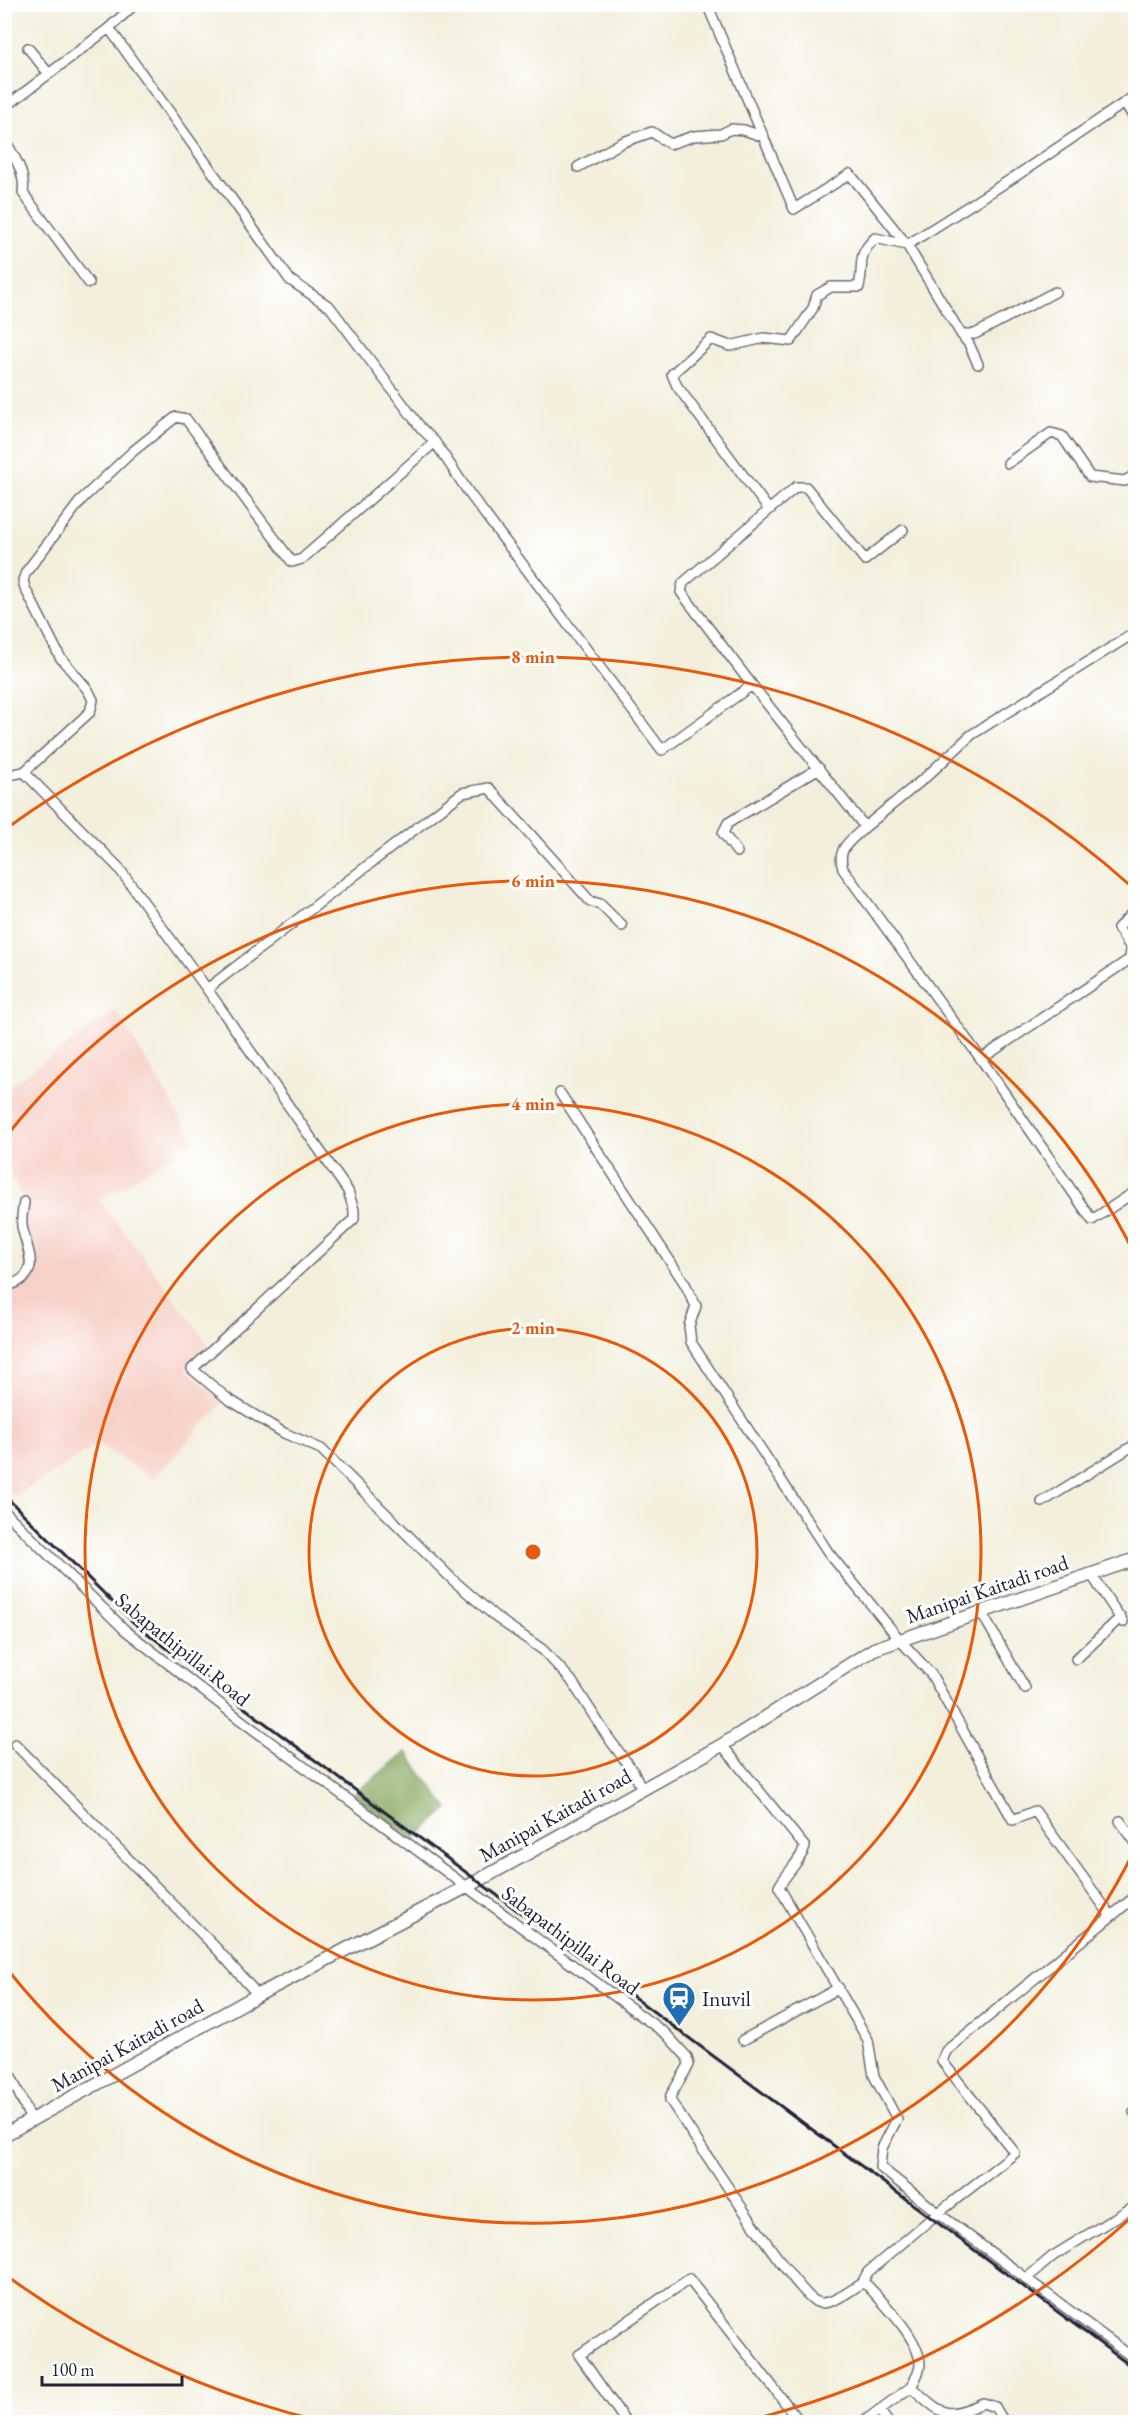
<svg xmlns="http://www.w3.org/2000/svg" width="1140" height="2427" font-family="'EB Garamond',serif">
<style>
.built{fill:#f7d1c8}
.forest{fill:#84a65a;stroke:#53644a;stroke-width:1.5}
.lines{fill:none;stroke-linecap:round;stroke-linejoin:round}
.minor-casing{stroke:#6b6a73;stroke-width:12}
.major-casing{stroke:#6b6a73;stroke-width:15}
.minor{stroke:#fff;stroke-width:9}
.major{stroke:#fff;stroke-width:12}
.rail{stroke:#22223b;stroke-width:3}
.ring{fill:none;stroke:#e8590c;stroke-width:3}
.labels{text-anchor:middle;dominant-baseline:central;stroke-width:6;stroke-linejoin:round;paint-order:stroke}
.street-label{font-size:21px;fill:#22223b;stroke:#fff}
.poi-label{font-size:21px;fill:#22223b;stroke:#fff;text-anchor:start}
.centre{fill:#e8590c;stroke:#fff;stroke-width:3}
.ring-label{font-size:18px;text-anchor:middle;font-weight:bold;fill:#e8590c;stroke:#fff;stroke-width:6;stroke-linejoin:round;paint-order:stroke}
</style>
<rect width="100%" height="100%" fill="#fff"/>
<filter id="ink" filterUnits="userSpaceOnUse"><feTurbulence type="fractalNoise" baseFrequency=".0167" numOctaves="2"/><feDisplacementMap in="SourceGraphic" scale="12" xChannelSelector="R" yChannelSelector="G"/><feConvolveMatrix kernelMatrix="1 2 1 2 8 2 1 2 1" color-interpolation-filters="sRGB"/></filter>
<filter id="wash" filterUnits="userSpaceOnUse"><feTurbulence type="fractalNoise" baseFrequency=".008" numOctaves="4" result="noise"/><feDisplacementMap in="SourceGraphic" scale="24" xChannelSelector="R" yChannelSelector="G"/><feGaussianBlur stdDeviation="1.35" result="paint"/><feColorMatrix in="noise" values="0 0 0 0 0 0 0 0 0 0 0 0 0 0 0 0 0 1.4 0 .05"/><feComposite in="paint" operator="in"/></filter>
<g filter="url(#wash)">
<rect width="100%" height="100%" fill="#f3efdc"/>
<path class="built" d="M116,1010L194,1141L100,1200L210,1346L186,1368L223,1403L153,1479L99,1444L14,1497L5,1488V1289L27,1278L23,1223L26,1203L5,1165L4,1090Z"/>
<path class="forest" d="M406,1752L448,1809L413,1840L353,1795Z"/>
</g>
<g filter="url(#ink)">
<g class="lines">
<g class="minor-casing">
<path id="minor" d="M707,4L794,209L850,174L907,245L961,334H975L1055,292
M109,28L290,280L330,307L421,428L435,442L469,493L662,750L752,685L865,827C851,841 836,847 843,869L981,1059L1092,1220L1136,1191
M28,48L49,74
M1125,103L1136,121
M4,108L109,28L135,4
M4,139C14,156 26,173 23,193L89,283
M578,167L623,142L652,132L670,144L694,136L721,134L731,129L744,130L764,137
M961,334L969,344L978,364
M1008,463L1051,433L1062,436L1090,477L1125,481L1136,474
M903,530L865,560L806,487H796L769,510L677,386L672,374L711,339L730,346L764,338L791,341L813,308L817,295L831,287H859C865,262 855,258 875,238L907,245L1016,176L1136,95
M752,685L681,592L683,583L769,510
M24,772L118,867L207,989L348,1191L354,1210V1219L192,1369L228,1399L284,1433L321,1449L453,1580L497,1618L543,1650L571,1680L607,1736L633,1771L642,1789
M4,776L24,772L90,712L93,700L88,690L60,657L25,588L23,580L26,572L82,499L132,452L176,417L186,419L292,562L302,559L435,442
M865,827L927,776L971,735L1136,632
M737,852L723,833L728,823L819,768
M207,989L462,793L489,788L590,901L600,904L622,926
M981,1059L1130,959L1131,948L1118,928L1136,909
M560,1093L685,1284L696,1306L689,1326L691,1342L828,1552L900,1640L931,1674L1013,1820L1035,1811L1111,1916
M4,1287C44,1276 28,1255 22,1226C21,1218 23,1210 24,1202
M1042,1502L1136,1444
M4,1511L125,1630L242,1721L666,2034L687,2057L689,2065L671,2095L670,2100C691,2131 795,2294 817,2302C830,2307 851,2290 862,2283L868,2286C885,2305 920,2339 920,2365C920,2372 914,2381 911,2387
M1091,1574L1123,1622
M981,1612L1025,1688
M1076,1659L1121,1617
M15,1744L216,1948L258,1995
M722,1745L805,1847C800,1862 786,1873 779,1887L868,2040L874,2076L897,2119L882,2148L880,2167L938,2213L1136,2360
M1120,1821L1136,1843
M743,2040L839,1988
M4,2061L31,2120
M1134,2112L1136,2115
M1027,2278L1053,2256L1136,2205
M862,2283L868,2272L932,2218L1015,2153L942,2061L946,2051L1136,1896
M879,2410L888,2422
M626,2422L579,2355L689,2279L800,2422
M863,2422L911,2387C942,2413 943,2421 983,2403L995,2407L1004,2422"/>
</g>
<g class="major-casing">
<path id="major" d="M4,2135L258,1995L476,1882L722,1745L874,1649L1136,1559"/>
</g>
<use href="#minor" class="minor"/>
<use href="#major" class="major"/>
<path class="rail" d="M4,1495L133,1622L238,1703L1136,2370"/>
</g>
</g>
<g class="ring">
<circle cx="533" cy="1552" r="224"/>
<circle cx="533" cy="1552" r="448"/>
<path d="M1134 1851A671 671 0 0 1 8 1970M8 1134A671 671 0 0 1 1134 1253"/>
<path d="M1132 2217A895 895 0 0 1 742 2422M324 2422A895 895 0 0 1 7 2276M7 828A895 895 0 0 1 1132 887"/>
</g>
<defs>
<g id="station-pin" transform="scale(1.725)"><path d="M0 17L-7.5 6A9.5 9.5 0 1 1 7.5 6Z" fill="#1f6fb2" stroke="#fff"/><path d="M-3-6H3Q5-6 5-4V2Q5 4 3 4L4.5 6H3L1.5 4h-3L-3 6H-4.5L-3 4Q-5 4-5 2V-4Q-5-6-3-6ZM-3.5-4v3h7v-3ZM-3.5 1v1.5H-2V1ZM2 1v1.5H3.5V1Z" fill="#fff"/></g>
</defs>
<g fill-rule="evenodd">
<use href="#station-pin" x="679" y="1998"/>
</g>
<g class="labels">
<g class="street-label">
<text transform="translate(987 1589) rotate(-19)">Manipai Kaitadi road</text>
<text transform="translate(183 1649) rotate(39)">Sabapathipillai Road</text>
<text transform="translate(555 1815) rotate(-29)">Manipai Kaitadi road</text>
<text transform="translate(571 1940) rotate(37)">Sabapathipillai Road</text>
<text transform="translate(127 2045) rotate(-29)">Manipai Kaitadi road</text>
</g>
<g class="poi-label">
<text x="702" y="1998">Inuvil</text>
</g>
</g>
<circle cx="533" cy="1552" r="9" class="centre"/>
<g class="ring-label">
<text x="533" y="663">8 min</text>
<text x="533" y="887">6 min</text>
<text x="533" y="1110">4 min</text>
<text x="533" y="1334">2 min</text>
</g>
<rect width="1140" height="2427" fill="none" stroke="#fff" stroke-width="24"/>
<path d="M42 2376v9h140v-9" fill="none" stroke="#22223b" stroke-width="3"/>
<text x="51" y="2376" font-size="18" fill="#22223b" stroke="#ffffff" stroke-width="4.5" paint-order="stroke">100 m</text>
</svg>
